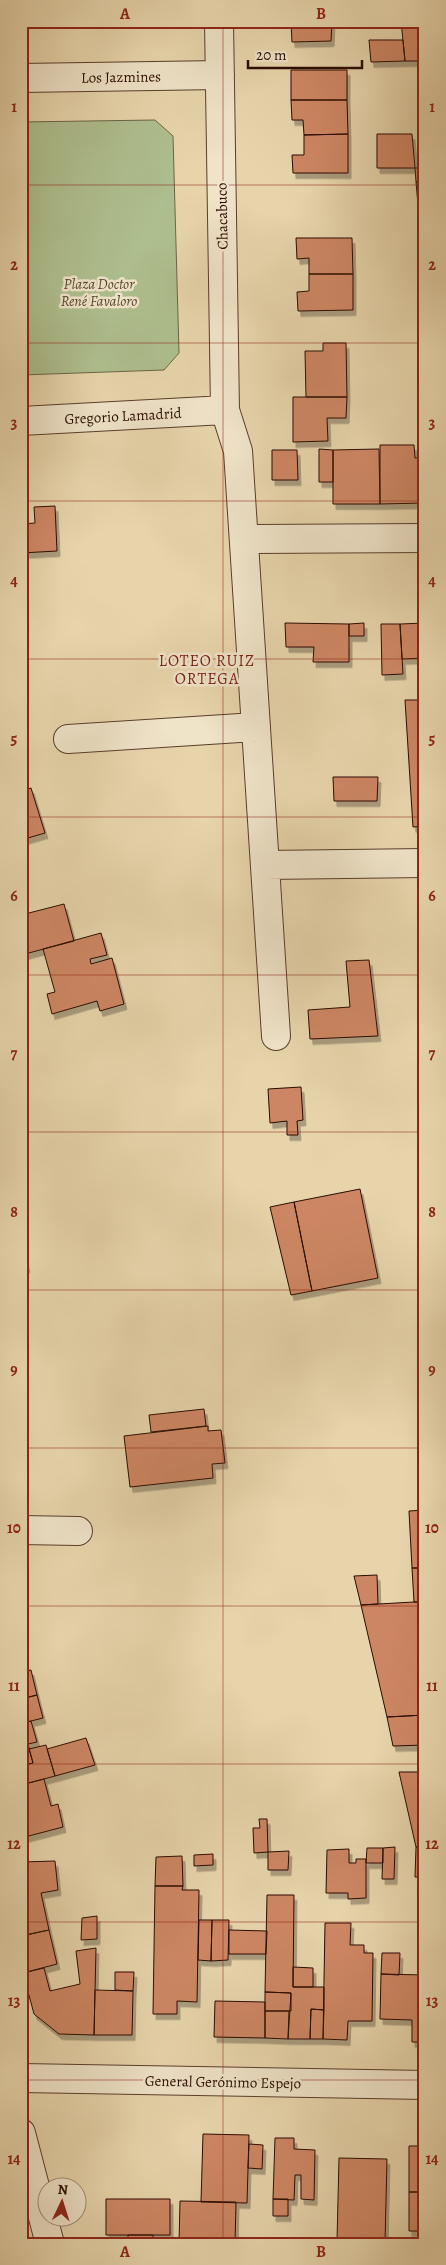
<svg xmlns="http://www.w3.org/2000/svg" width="446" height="2265" font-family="Alegreya,serif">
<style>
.green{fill:#aebe8e;stroke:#6c6547}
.building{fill:#cd8664;stroke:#2a0c00;filter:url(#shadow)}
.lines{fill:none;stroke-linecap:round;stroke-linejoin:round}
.street-casing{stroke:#593e2b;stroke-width:30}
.street{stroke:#efe3c8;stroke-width:28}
.grid{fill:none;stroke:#8f2418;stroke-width:1;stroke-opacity:0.55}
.labels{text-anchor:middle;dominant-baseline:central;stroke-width:5;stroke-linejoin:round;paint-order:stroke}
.street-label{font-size:15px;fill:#2a0c00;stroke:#efe3c8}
.park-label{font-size:15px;font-style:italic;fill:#584a32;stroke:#efe3c8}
.neighbourhood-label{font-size:16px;letter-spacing:1px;fill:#7a1f14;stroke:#efe3c8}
.neatline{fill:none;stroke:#8f2418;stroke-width:2}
.grid-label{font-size:16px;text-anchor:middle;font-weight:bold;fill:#8f2418}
</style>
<defs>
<filter id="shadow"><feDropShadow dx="3" dy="5.5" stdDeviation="0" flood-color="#0004"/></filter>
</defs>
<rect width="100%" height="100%" fill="#e7d4ab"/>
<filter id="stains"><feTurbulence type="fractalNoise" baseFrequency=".004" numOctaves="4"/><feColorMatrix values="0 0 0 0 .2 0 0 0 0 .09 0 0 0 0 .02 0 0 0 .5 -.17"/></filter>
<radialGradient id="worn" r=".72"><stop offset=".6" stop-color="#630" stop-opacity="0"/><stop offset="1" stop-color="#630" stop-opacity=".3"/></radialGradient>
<path class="green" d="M155,120L173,136L179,353L164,370L21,375V122Z"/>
<path class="building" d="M401,21H425V61H405Z
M291,22H332L331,41L292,42Z
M369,40H403L405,61L371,62Z
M291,70H347V100H291Z
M291,100H347L348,134L304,135L303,120H292Z
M348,134V173H293L292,155H304V135Z
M377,134H412L415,168H377Z
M415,168H422L424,182H416Z
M416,182H425V205H418Z
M296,238H352L353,274H309V258L297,259Z
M309,274H353V310L298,311L297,292L309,291Z
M323,343H346L347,397H306L305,351H323Z
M293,397H347L346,418H327L328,441L293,442Z
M380,445H414L415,458L425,457V503L380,504Z
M319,449L333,450V482H319Z
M379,449L380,504H333V450Z
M272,450H297L298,480H272Z
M55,506L57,551L21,553V524L35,523L34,507Z
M285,623L349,624V662H313L314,647H286Z
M364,623V636H349V624Z
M425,623V658L402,659L400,624Z
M381,624H400L403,674L382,675Z
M405,700H425V826L413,827Z
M333,777H378L377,801H334Z
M31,788L45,833L21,840V791Z
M64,904L74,941L21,955V915Z
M101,933L107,955L90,959L91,964L112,958L124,1004L100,1011L97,1001L52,1014L47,994L55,992L43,949Z
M369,960L378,1036L310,1039L308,1010L350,1007L346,961Z
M301,1087L303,1120L297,1121L298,1135H287V1121L270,1123L268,1089Z
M360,1189L378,1278L312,1291L294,1202Z
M294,1202L312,1291L291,1295L270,1207Z
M21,1244L27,1267L21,1269Z
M204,1409L206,1426L151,1432L149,1415Z
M208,1426V1431L221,1430L225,1463L212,1464L213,1478L130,1487L124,1436Z
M425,1510V1568H412L409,1511Z
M412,1568H425V1602H414Z
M377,1575L378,1604L361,1605L354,1576Z
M414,1602H425V1715L387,1717L361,1605Z
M31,1670L37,1695L21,1699V1672Z
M37,1695L43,1718L23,1723L21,1699Z
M425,1715V1745L393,1746L387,1717Z
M31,1721L37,1742L28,1744L33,1763L21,1766V1724Z
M86,1738L95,1765L55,1776L47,1749Z
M46,1745L55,1776L21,1785V1766L33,1763L29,1749Z
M399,1772H423L425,1846L416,1847Z
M44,1779L51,1806L58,1804L63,1827L21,1838V1785Z
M259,1819H267L268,1852L254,1853L253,1828H260Z
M425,1846V1877H415L416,1847Z
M395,1847L394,1879H382L383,1848Z
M367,1848H383V1863H366Z
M349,1849V1863H356V1859H366V1898L348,1899V1893H326L327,1850Z
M289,1851L288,1870H268V1852Z
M213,1854V1865L194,1866V1855Z
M182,1856L183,1886H155L156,1857Z
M55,1861L58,1890L41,1893L49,1930L21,1936V1862Z
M155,1886H183L182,1890H199L197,2002L177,2001V2014H153Z
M267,1895H294L293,1987H324V2010L311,2009L310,2039H288L291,1993L265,1992Z
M97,1916V1939L81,1940L82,1918Z
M199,1920H212L211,1961L198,1960Z
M212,1920H229L228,1960L211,1961Z
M325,1923H351L350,1945H364V1953H373L372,2021H348L347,2040L323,2039Z
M49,1930L57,1964L23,1973L21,1936Z
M229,1930L267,1931L266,1954H229Z
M96,1948L94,2035L59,2034L34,2014L23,1973L44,1968L50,1991L80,1984L76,1951Z
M382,1953H400L399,1975L381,1974Z
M293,1967L313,1968V1987H293Z
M115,1972H134L133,1991L115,1990Z
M381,1974L425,1975V2042H412V2020L380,2019Z
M95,1990L133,1991L132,2035H94Z
M265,1992L291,1993V2011H265Z
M215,2001L265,2002V2038L214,2037Z
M311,2009L324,2010L323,2039H310Z
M265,2011H289L288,2039L265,2038Z
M203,2134L249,2135L247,2203L201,2202Z
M275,2138H294V2149L315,2150L314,2200L301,2199V2175H295L294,2200L273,2199Z
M249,2144L263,2145L262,2169L248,2168Z
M409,2146H425V2192H409Z
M339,2158L387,2159L385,2243L337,2241Z
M409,2192H425V2231H409Z
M106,2199H170V2235H106Z
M273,2199H288V2216H273Z
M180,2201L236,2202L235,2244H179Z
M128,2235H153V2244H128Z"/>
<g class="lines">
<g class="street-casing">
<path id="street" d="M219,21L225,410L238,451L276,1036
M21,78L220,75
M21,421L225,410
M244,539L425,538
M68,739L256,727
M265,865L425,863
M21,1530L78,1531
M21,2078L425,2085
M21,2133L50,2244"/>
</g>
<use href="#street" class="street"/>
</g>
<path class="grid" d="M223,21V2244M21,185H425M21,343H425M21,501H425M21,659H425M21,817H425M21,975H425M21,1132H425M21,1290H425M21,1448H425M21,1606H425M21,1764H425M21,1922H425M21,2080H425"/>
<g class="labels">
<g class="street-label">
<text transform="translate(121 77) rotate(-1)">Los Jazmines</text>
<text transform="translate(222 216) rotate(-91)">Chacabuco</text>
<text transform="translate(123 416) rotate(-3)">Gregorio Lamadrid</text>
<text transform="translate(223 2082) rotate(1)">General Gerónimo Espejo</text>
</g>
<g class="park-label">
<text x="99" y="284">Plaza Doctor<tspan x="99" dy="17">René Favaloro</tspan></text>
</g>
<g class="neighbourhood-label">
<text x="207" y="661">LOTEO RUIZ<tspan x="207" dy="18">ORTEGA</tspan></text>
</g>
</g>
<rect width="446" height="2265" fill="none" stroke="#e7d4ab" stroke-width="55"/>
<g transform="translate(62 2202) rotate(4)"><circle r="24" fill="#efe3c8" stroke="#a08d78"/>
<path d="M0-4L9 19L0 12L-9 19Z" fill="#8f2418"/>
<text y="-8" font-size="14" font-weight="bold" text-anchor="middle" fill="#2a0c00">N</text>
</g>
<path d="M248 60v8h114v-8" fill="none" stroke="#2a0c00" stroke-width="2.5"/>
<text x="256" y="60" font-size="15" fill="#2a0c00" stroke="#efe3c8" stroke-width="4" paint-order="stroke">20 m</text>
<rect x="28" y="28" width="390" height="2210" class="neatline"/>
<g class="grid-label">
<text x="125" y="19">A</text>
<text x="321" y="19">B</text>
<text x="14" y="112">1</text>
<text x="432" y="112">1</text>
<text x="14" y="270">2</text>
<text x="432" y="270">2</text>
<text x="14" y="428">3</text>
<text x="432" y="428">3</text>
<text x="14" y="586">4</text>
<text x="432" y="586">4</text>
<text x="14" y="744">5</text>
<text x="432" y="744">5</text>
<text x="14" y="901">6</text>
<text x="432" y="901">6</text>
<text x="14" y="1059">7</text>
<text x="432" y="1059">7</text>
<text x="14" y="1217">8</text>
<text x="432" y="1217">8</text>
<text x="14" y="1375">9</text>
<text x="432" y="1375">9</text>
<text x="14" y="1533">10</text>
<text x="432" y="1533">10</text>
<text x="14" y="1691">11</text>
<text x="432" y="1691">11</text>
<text x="14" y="1849">12</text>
<text x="432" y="1849">12</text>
<text x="14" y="2006">13</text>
<text x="432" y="2006">13</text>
<text x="14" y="2164">14</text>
<text x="432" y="2164">14</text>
<text x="125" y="2257">A</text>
<text x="321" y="2257">B</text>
</g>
<rect width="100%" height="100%" filter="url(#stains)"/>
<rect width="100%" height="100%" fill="url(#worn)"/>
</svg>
